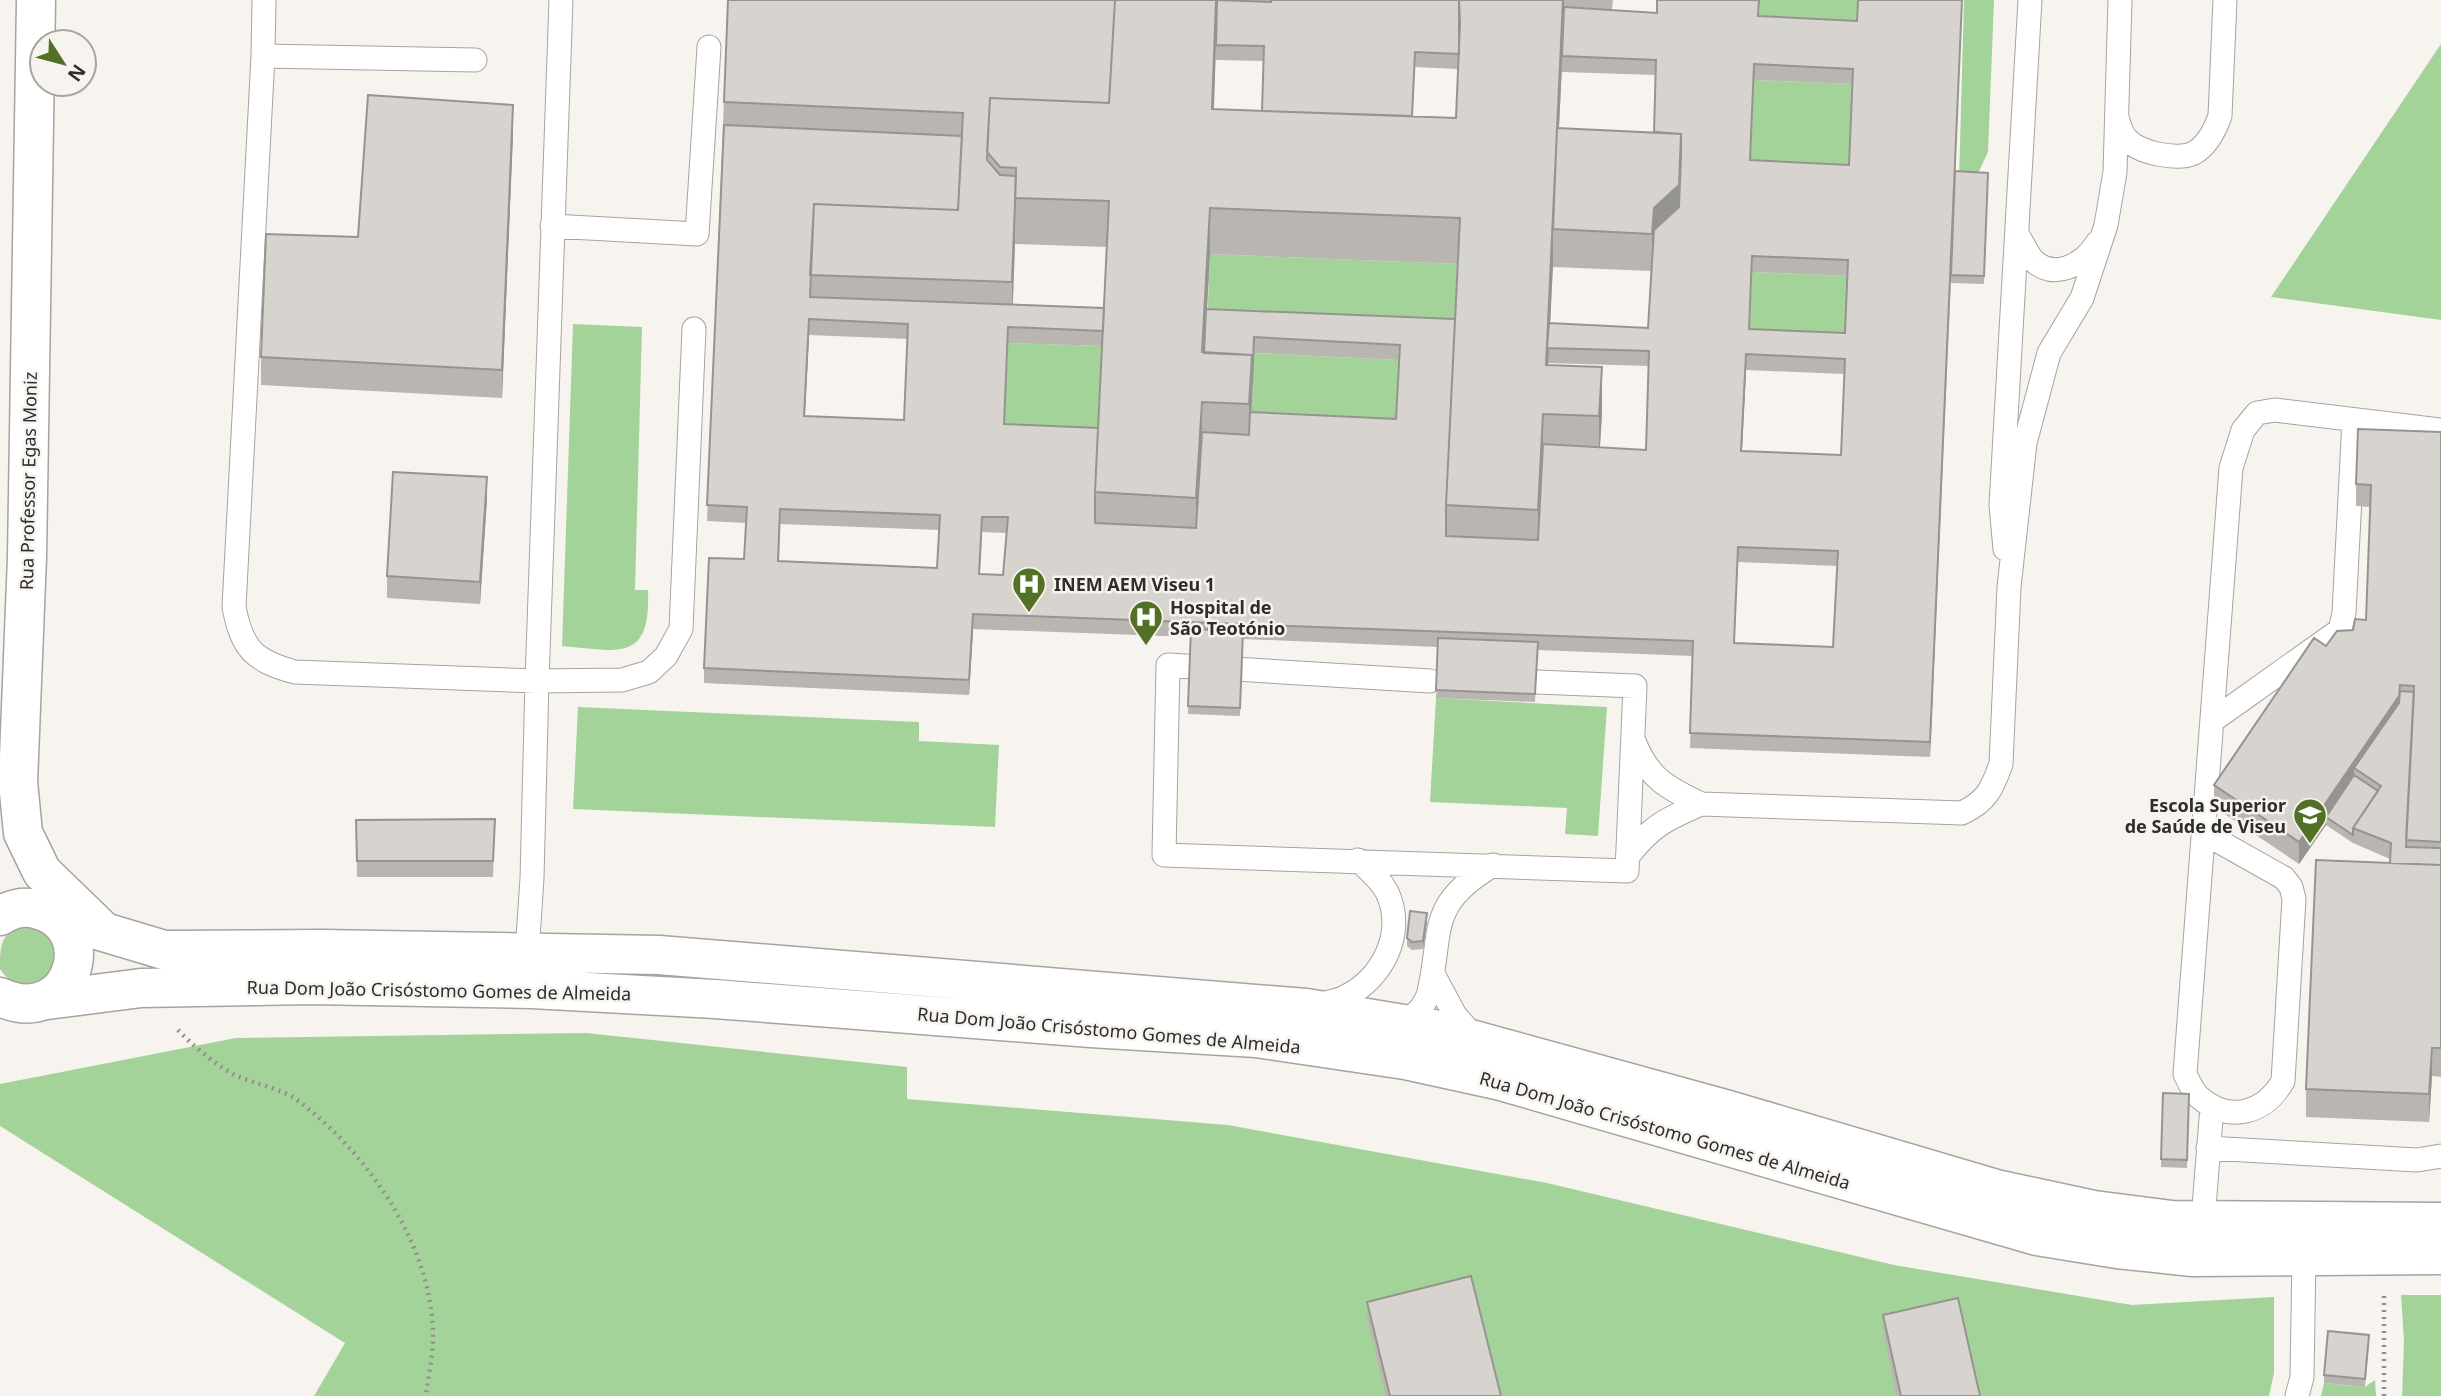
<svg xmlns="http://www.w3.org/2000/svg" width="2441" height="1396" font-family="'Noto Sans',sans-serif">
<style>
.green{fill:#a4d399}
.lines{fill:none;stroke-linecap:round;stroke-linejoin:round}
.service-casing{stroke:#a7a39e;stroke-width:25}
.tertiary-casing{stroke:#a7a39e;stroke-width:41}
.path{stroke:#92908d;stroke-width:4.5;stroke-dasharray:2 5;stroke-linecap:butt}
.service{stroke:#fff;stroke-width:23}
.tertiary{stroke:#fff;stroke-width:38}
.wall{fill:#b9b6b2;fill-rule:evenodd}
.shaded-wall{fill:#969491}
.building{fill:#d7d4cf;stroke:#969491;stroke-width:2;fill-rule:evenodd}
.labels{text-anchor:middle;dominant-baseline:central;stroke-width:5;stroke-linejoin:round;paint-order:stroke}
.street-label{font-size:18px;fill:#2e2d2b;stroke:#f7f4ef}
.poi-label{font-size:18px;font-weight:bold;fill:#2e2d2b;stroke:#f7f4ef;text-anchor:start}
</style>
<rect width="100%" height="100%" fill="#f7f4ef"/>
<path class="green" d="M1760,0H1859L1857,36L1758,32Z
M1964,0H1994L1988,152L1975,180H1959Z
M2441,44V320L2271,297Z
M1754,80L1853,84L1849,180L1750,176Z
M1210,254L1460,264L1457,335L1207,325Z
M1752,272L1848,276L1845,348L1749,345Z
M573,324L642,327L635,590H648C651,663 619,651 562,646Z
M1008,343L1105,346L1100,443L1004,439Z
M1254,353L1400,360L1396,434L1250,427Z
M1436,698L1607,707L1598,836L1565,834L1567,808L1430,802Z
M578,707L919,722V741L999,745L995,827L573,809Z
M20,925L40,927L58,950L48,978C29,986 13,989 0,969C0,948 0,935 20,925Z
M586,1033L907,1067V1099L1228,1125L1547,1183L1894,1265L2132,1305L2274,1297V1373L2269,1396H314L345,1343L0,1126V1084L236,1038Z
M2401,1295H2441V1396H2402L2404,1341Z
M2375,1380L2376,1396H2321L2324,1383L2365,1387Z"/>
<g class="lines">
<g class="service-casing">
<path id="service" d="M263,56L264,0
M475,60L263,56L234,607C242,649 254,661 295,672L537,681L622,680L649,672L666,656L681,629L694,329
M2117,117C2119,124 2121,133 2126,138C2137,153 2178,161 2194,153C2208,145 2215,130 2220,116L2225,0
M552,226L697,234L709,47
M2018,236C2023,243 2027,253 2032,259C2053,282 2084,264 2097,243
M2005,549L2001,505L2030,0
M1430,681L1168,665L1164,855L1627,871L1635,686L1537,682
M2212,721L2340,630L2344,613L2354,420
M1701,804L1962,813C1987,801 1992,789 2001,764L2009,587L2025,443L2049,353L2082,298L2106,225L2115,172L2120,0
M2204,833L2284,878L2291,887L2294,899L2283,1081C2265,1113 2229,1124 2199,1097C2193,1092 2189,1082 2185,1074L2231,468L2243,430L2257,413L2275,410L2441,430
M1629,855C1652,825 1667,819 1701,804C1667,788 1648,778 1634,741
M527,953L532,878L537,681L561,0
M1433,974L1455,1015L1476,1039
M1319,1005C1327,1002 1337,1001 1345,997C1383,978 1406,933 1387,892C1380,879 1369,870 1358,860
M1400,1030L1422,1007L1428,996C1444,930 1425,906 1493,865
M2208,1148L2417,1160L2441,1156
M2203,1220L2212,1106
M2297,1396L2302,1377L2304,1256"/>
</g>
<g class="tertiary-casing">
<path id="tertiary" d="M36,0L27,557L18,782L23,833L42,872L102,930
M0,916C11,909 24,906 36,909C104,925 73,1030 0,997
M57,918L164,950L322,949L659,955L1306,1008L1434,1029L1725,1109L1996,1189L2094,1210L2172,1220L2441,1222
M47,1000L141,988L311,985L532,989L715,999L1091,1028L1256,1038L1405,1060L1501,1081L2037,1236L2117,1249L2193,1257L2441,1255"/>
</g>
<path class="path" d="M178,1030C193,1046 218,1067 237,1076C256,1084 280,1088 297,1100C367,1152 434,1247 433,1338C433,1357 428,1377 426,1396
M2384,1396V1295"/>
<use href="#service" class="service"/>
<use href="#tertiary" class="tertiary"/>
</g>
<path class="wall" d="M728,0H1613L1612,10L1657,13V0H1760L1759,16L1857,21L1858,0H1962L1955,171L1988,181L1984,284L1951,283V277L1930,757L1690,748L1693,656L1538,650L1535,702L1436,698L1438,647L1243,639L1240,716L1188,714L1190,637L973,629L969,695L704,683V668L744,559L746,523L707,521ZM1216,46V60L1264,61L1262,111L1214,109ZM1562,66V72L1656,75L1654,132L1559,128ZM1415,67L1458,69L1456,118L1412,116ZM1754,80L1853,84L1849,165L1751,161ZM1015,243V244L1107,247L1104,308L1013,304ZM1210,254L1458,264L1455,319L1207,309ZM1553,264V267L1651,271L1648,328L1550,324ZM1752,272L1848,276L1845,333L1749,329ZM809,335L908,339L904,420L805,416ZM1008,343L1102,346L1098,428L1005,424ZM1254,353L1399,360L1396,419L1251,412ZM1548,363L1649,366L1646,450L1600,447L1602,413L1548,365ZM1746,370L1844,374L1841,455L1742,451ZM780,524L939,530L937,568L779,561ZM982,532L1007,533L1003,575L979,574ZM1738,562L1837,566L1833,647L1734,643Z
M513,134L502,398L261,385V357L358,237Z
M2441,432V1077L2432,1076L2429,1122L2306,1117V1089L2390,863V859L2353,843L2326,825L2299,864L2214,807V785L2326,646L2353,630L2366,620L2370,507L2356,506V484Z
M487,499L480,604L387,598V576Z
M495,819L493,877H357L356,820Z
M1427,921L1423,949L1412,950L1407,946V938Z
M2163,1093L2189,1094L2187,1168L2161,1167Z
M1367,1302L1501,1396H1386L1367,1317Z
M1883,1315L1980,1396H1897L1883,1330Z
M2369,1343L2365,1387L2324,1383V1375Z"/>
<path class="shaded-wall" d="M1216,0H1217V16L1212,155V109Z
M1563,0H1564V23L1554,229H1553V264L1546,411V365Z
M1962,0L1930,757V742Z
M513,105V134L502,398V370Z
M1681,134V171L1679,223L1652,271V234L1654,208Z
M1015,205V243L1012,320V282Z
M1210,208V254L1203,383L1202,352Z
M809,319V335L804,431V416Z
M1254,337L1252,401L1249,450V404Z
M1746,354V370L1741,466V451Z
M1602,367V413L1599,462V416Z
M1202,402V448L1196,543V498Z
M1543,414V459L1538,555V510Z
M487,477V499L480,604V582Z
M982,517V532L979,589V574Z
M973,614V629L969,695V680Z
M2399,696L2400,707L2354,768V783L2326,817V825L2299,864V842Z
M1427,913V921L1423,949V941Z
M2432,1048V1076L2429,1122V1094Z"/>
<path class="building" d="M728,0H1115L1109,103L990,98L987,160L1000,175L1016,176L1012,282L810,275L814,204L958,210L963,113L724,102Z
M1115,0H1216L1212,109L1456,118L1460,23L1459,0H1563L1546,365L1602,367L1599,416L1543,414L1538,510L1446,505L1460,218L1210,208L1202,352L1252,355L1249,404L1202,402L1196,498L1095,492L1109,201L1015,198L1016,168L1000,167L987,152L990,98L1109,103Z
M1217,0L1271,2V0H1459V54L1415,52L1412,116L1262,111L1264,46L1216,45Z
M1657,0H1759L1758,16L1857,21L1858,0H1962L1930,742L1690,733L1693,641L973,614L969,680L704,668L709,558L744,559L747,507L707,505L724,125L962,136L958,210L814,204L810,297L1104,308L1103,331L1008,327L1004,424L1098,428L1095,492V523L1196,528L1202,432L1249,435L1250,412L1396,419L1400,345L1254,337L1252,385V355L1204,353L1206,309L1455,319L1446,505V536L1538,540L1543,444L1646,450L1649,351L1547,348L1549,323L1648,328L1654,230L1679,207L1681,156V134L1654,132L1656,60L1562,56L1564,7L1657,13ZM1754,64L1853,69L1849,165L1750,160ZM1752,256L1848,260L1845,333L1749,329ZM809,319L908,324L904,420L804,416ZM1746,354L1845,359L1841,455L1741,451ZM780,509L940,515L937,568L778,561ZM982,517H1008L1003,575L979,574ZM1738,547L1838,551L1833,647L1734,643Z
M368,95L513,105L502,370L261,357L266,234L358,237Z
M1557,128L1681,134L1679,185L1654,208L1652,234L1553,229Z
M1955,171L1988,173L1984,276L1951,275Z
M2358,429L2441,432V842L2406,840L2414,686L2400,685L2399,696L2299,842L2214,785L2314,638L2326,646L2337,631L2353,630L2355,619L2366,620L2371,485L2356,484Z
M393,472L487,477L480,582L387,576Z
M1191,629L1243,631L1240,708L1188,706Z
M1438,638L1538,642L1535,694L1436,690Z
M2400,691L2414,692L2406,847L2441,848V865L2390,863L2391,843L2353,828L2381,786L2354,768L2399,703Z
M2354,775L2378,791L2353,828V835L2326,817Z
M495,819L493,861H357L356,820Z
M2316,860L2441,865V1048H2432L2429,1094L2306,1089Z
M1410,911L1427,913L1423,941L1412,942L1407,938Z
M2163,1093L2189,1094L2187,1160L2161,1159Z
M1471,1276L1501,1396H1390L1367,1302Z
M1958,1298L1980,1396H1901L1883,1315Z
M2328,1331L2369,1335L2365,1379L2324,1375Z"/>
<defs>
<g id="hospital-pin" transform="scale(1.75)"><path d="M0 17L-7.5 6A9.5 9.5 0 1 1 7.5 6Z" fill="#527127" stroke="#f7f4ef"/><path d="M-5-5h3v3.5h4V-5h3V5h-3V1.5h-4V5h-3Z" fill="#fff"/></g>
<g id="university-pin" transform="scale(1.75)"><path d="M0 17L-7.5 6A9.5 9.5 0 1 1 7.5 6Z" fill="#527127" stroke="#f7f4ef"/><path d="M0-5L7-2L0 1L-7-2ZM-4 1L0 2.5L4 1V4Q0 6-4 4Z" fill="#fff"/></g>
</defs>
<g fill-rule="evenodd">
<use href="#hospital-pin" x="1029" y="584"/>
<use href="#hospital-pin" x="1146" y="617"/>
<use href="#university-pin" x="2310" y="815"/>
</g>
<g class="labels">
<g class="street-label">
<text transform="translate(28 481) rotate(-89)">Rua Professor Egas Moniz</text>
<text transform="translate(439 990) rotate(1)">Rua Dom João Crisóstomo Gomes de Almeida</text>
<text transform="translate(1109 1030) rotate(5)">Rua Dom João Crisóstomo Gomes de Almeida</text>
<text transform="translate(1665 1130) rotate(16)">Rua Dom João Crisóstomo Gomes de Almeida</text>
</g>
<g class="poi-label">
<text x="1054" y="584">INEM AEM Viseu 1</text>
<text x="1170" y="607">Hospital de<tspan x="1170" dy="21">São Teotónio</tspan></text>
<text x="2286" y="805" text-anchor="end">Escola Superior<tspan x="2286" dy="21">de Saúde de Viseu</tspan></text>
</g>
</g>
<g transform="translate(63 63) rotate(126)"><circle r="33" fill="#f7f4ef" stroke="#a7a4a1" stroke-width="2"/>
<path d="M0-5L12 26L0 18L-12 26Z" fill="#527127"/>
<text y="-10" font-size="19" font-weight="bold" text-anchor="middle" fill="#2e2d2b">N</text>
</g>
</svg>
